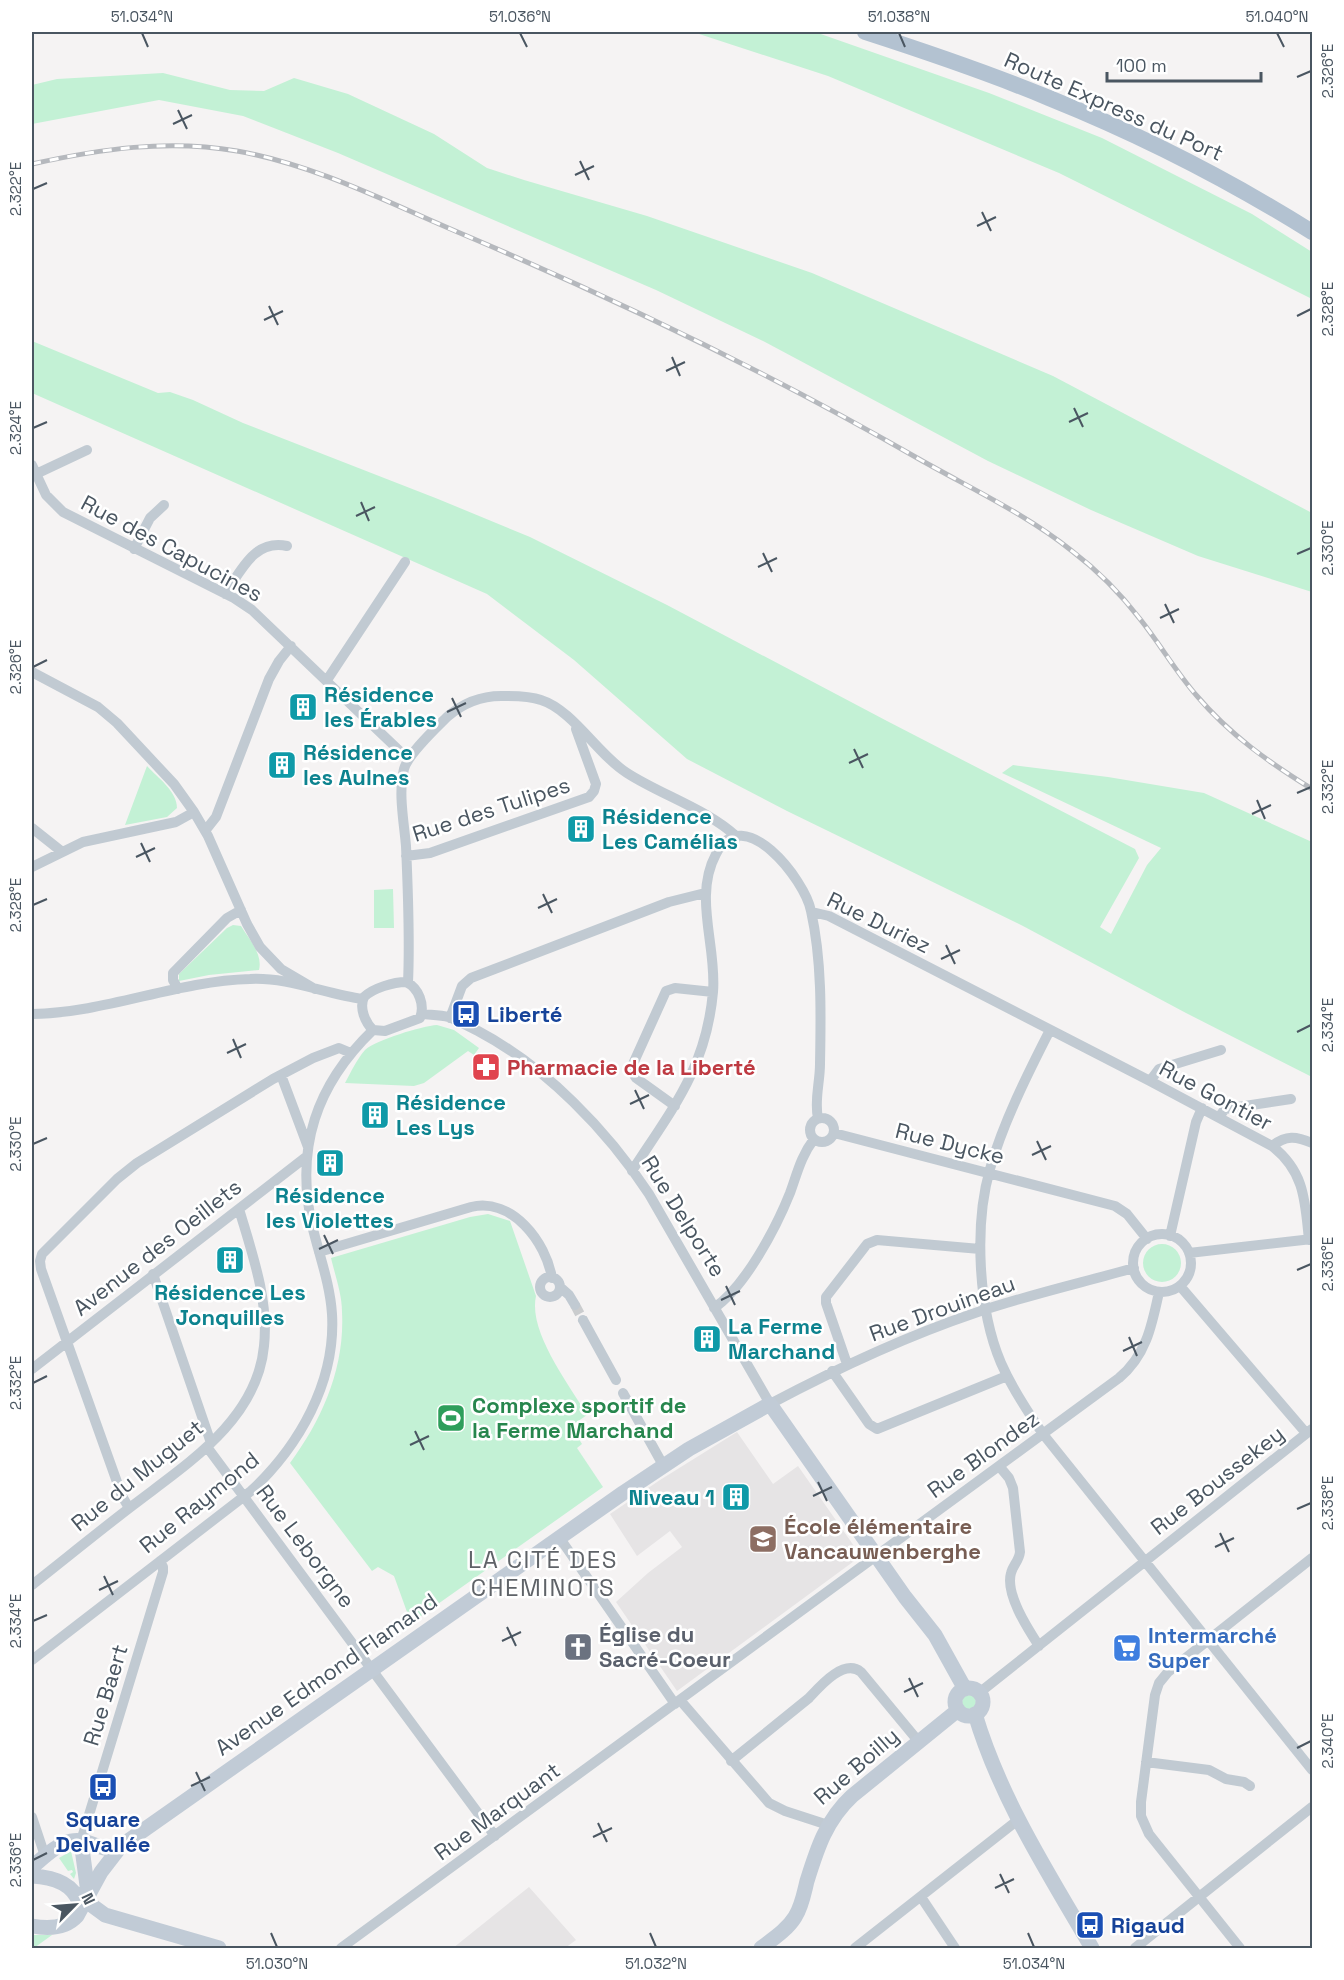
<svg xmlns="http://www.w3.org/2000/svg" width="1344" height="1980" font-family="'Space Grotesk',sans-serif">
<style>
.education{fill:#e6e4e5}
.green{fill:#c3f1d5}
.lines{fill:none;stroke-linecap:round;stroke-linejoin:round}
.street-tunnel{stroke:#caccce;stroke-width:10;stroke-dasharray:10 5;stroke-linecap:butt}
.street{stroke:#c1cad2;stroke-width:10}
.secondary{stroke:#c1cbd6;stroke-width:15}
.primary{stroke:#b3c2d1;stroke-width:16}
.rail-casing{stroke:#b5b8bd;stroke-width:5}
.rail{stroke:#fff;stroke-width:3;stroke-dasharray:9;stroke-linecap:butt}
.ticks{fill:none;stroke:#4a5661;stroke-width:2}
.labels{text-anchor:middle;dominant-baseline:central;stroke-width:5;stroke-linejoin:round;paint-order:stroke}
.street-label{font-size:22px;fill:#4a5661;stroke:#fff}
.culture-label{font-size:22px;font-weight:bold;fill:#0d838f;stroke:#fff;text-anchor:start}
.transit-label{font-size:22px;font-weight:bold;fill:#164399;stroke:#fff;text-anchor:start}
.health-label{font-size:22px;font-weight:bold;fill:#be3a42;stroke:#fff;text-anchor:start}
.leisure-label{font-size:22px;font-weight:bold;fill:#27864d;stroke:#fff;text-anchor:start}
.education-label{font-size:22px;font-weight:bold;fill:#785e54;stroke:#fff;text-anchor:start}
.worship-label{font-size:22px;font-weight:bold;fill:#5b616d;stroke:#fff;text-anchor:start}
.shop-label{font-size:22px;font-weight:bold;fill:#366cbe;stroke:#fff;text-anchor:start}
.neighbourhood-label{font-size:24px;letter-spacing:1.5px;fill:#5f6368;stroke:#fff}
.neatline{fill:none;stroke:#4a5661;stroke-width:2}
.ticks-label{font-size:15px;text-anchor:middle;fill:#4a5661}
</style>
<rect width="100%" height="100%" fill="#f5f3f3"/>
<path class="education" d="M737,1432L773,1484L798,1466L861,1556L677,1691L616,1602L648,1573L682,1547L670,1531L637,1556L610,1514L660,1480Z
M529,1887L576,1940L565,1948H453Z"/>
<path class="green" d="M693,32H815L989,93L1102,138L1252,214L1312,252V299L1059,173L828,76Z
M163,73L230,90L264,91L294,78L348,94L434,134L487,168L524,180L647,216L812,273L1053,376L1312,513V592L1198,556L1091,510L988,461L765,342L656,290L338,153L243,116L159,100L32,124V85L57,79Z
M32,341L158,393L170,392L193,400L243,423L438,499L530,537L667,605L887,721L1135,849L1139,858L1100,927L1111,934L1147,865L1161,848L1002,773L1013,765L1108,777L1204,793L1312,842V1077L1186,1013L1023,926L787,811L687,759L574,660L487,594L32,393Z
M147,766C158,778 177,791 177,808L167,817L125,825Z
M393,889L394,928H374V890Z
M233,925L241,926C249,939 263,954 259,970L209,975L179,981V974L227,928Z
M437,1025L454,1030L479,1048L474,1055L468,1051L424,1083L414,1086L345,1083C351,1072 357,1059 365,1050C376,1040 422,1026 437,1025Z
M488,1214L510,1221L536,1296C528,1332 569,1384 587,1415L571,1426L582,1444L577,1448L603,1487L411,1623L394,1576L378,1567L372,1571L290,1463C322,1420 345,1368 342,1312C342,1294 335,1275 331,1258L470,1217Z
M1143 1263a19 19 0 1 1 38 0a19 19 0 1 1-38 0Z
M962 1702a7 7 0 1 1 14 0a7 7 0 1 1-14 0Z
M71,1851L76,1873L74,1879L70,1874L73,1872L72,1870L68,1871L59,1858Z
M32,1935H52L34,1948H32Z"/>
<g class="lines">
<path class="street-tunnel" d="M575,1305L583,1320"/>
<path class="street" d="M32,465L46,495L63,512L234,598L252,610L408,759
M36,474L87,450
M134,549L150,518L164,505
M225,594C241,571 254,539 287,546
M32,672L98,707L117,723L174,784L194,812L208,836L247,924L260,947L281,969L315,989
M327,680L405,562
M32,828L61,851
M205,831L216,817L269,679L279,661L291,646
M406,856L430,853L589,797L594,791L596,784L576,729
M32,867L83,842L176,822L194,812
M812,912L829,916L1150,1081L1272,1146C1305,1172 1305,1201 1309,1240
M406,982C419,988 425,1005 420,1018L385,1031L373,1030C365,1022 359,1008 364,997C373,988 394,982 406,982Z
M408,983C410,939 408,890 406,846C404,822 398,793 404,769C408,754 435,729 447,717C464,702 482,695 505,696C517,696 530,696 541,700C573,710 598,755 627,773C661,795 707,809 737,837
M178,989L173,980V973L227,918L241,910
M32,1014C106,1013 176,981 250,979C289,977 325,994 363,999
M422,1014C431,1015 440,1015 449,1017C459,1021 468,1026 478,1031C546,1067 607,1130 649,1194L770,1404C836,1369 904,1337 975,1313C1027,1295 1081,1283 1134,1268
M450,1018L462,986L471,978L669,902L705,893
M1050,1030C1028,1073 1003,1123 990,1169C974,1225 978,1309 1001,1363C1012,1388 1027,1411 1043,1434L1312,1770
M281,1075L308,1147
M1150,1081L1159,1069L1221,1050
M675,1106L636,1078L632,1072L633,1064L666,991L675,988L713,992
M1219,1117L1225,1109L1291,1099
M810 1130a12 12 0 1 1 24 0a12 12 0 1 1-24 0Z
M834,1133L1115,1206L1127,1214L1147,1239
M1272,1146C1286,1135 1296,1136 1312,1143
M632,1171C672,1109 706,1069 713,992C717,946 693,897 716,854C743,800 805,880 811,911C822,960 821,1014 820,1064C820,1083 814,1100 818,1118
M1133 1263a29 29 0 1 1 58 0a29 29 0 1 1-58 0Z
M1170,1236L1196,1122L1202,1108
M319,1252L471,1207C512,1197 546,1242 552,1278
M1189,1253L1312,1239
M153,1274L211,1443
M540 1287a10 10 0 1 1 20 0a10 10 0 1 1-20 0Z
M1180,1286L1306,1433
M560,1287L569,1295L575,1305
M714,1308C745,1287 776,1228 790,1193C797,1174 801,1156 814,1139
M583,1320L616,1380
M847,1364L826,1303V1297L867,1244L877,1240L980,1249
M32,1369L306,1157
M832,1371L869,1424L877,1429L1007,1376
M623,1393L663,1465
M207,1447L495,1836
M999,1466L1009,1478L1013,1488L1020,1552C1019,1561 1013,1565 1011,1573C1005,1594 1028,1629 1039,1646
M129,1508L122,1496L41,1269L40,1261L42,1254L117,1179L137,1163L273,1079L313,1058L339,1048L351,1053
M559,1537L675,1704
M32,1585C65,1559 98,1532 132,1506C185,1465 257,1421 264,1346C269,1300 252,1253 239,1209
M32,1660L251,1491C299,1446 336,1382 332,1314C330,1283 319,1255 312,1225C295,1148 316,1085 373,1030
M979,1693L1312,1429
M680,1700L769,1803L785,1811L828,1825
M731,1761L809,1698C820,1686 844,1658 861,1672L919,1742
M1146,1762L1209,1770L1226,1779L1244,1782L1250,1786
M32,1817L45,1856
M81,1841L163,1572V1567L160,1561
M921,1897L955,1948
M341,1948L1119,1378C1146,1356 1152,1325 1159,1292
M855,1948L1018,1820
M1135,1948L1312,1807
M1240,1948L1149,1834L1141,1816V1802L1155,1695L1159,1683L1168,1672L1312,1558"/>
<path class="secondary" d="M955 1702a14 14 0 1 1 28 0a14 14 0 1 1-28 0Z
M975,1714C1000,1798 1048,1873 1092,1948
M81,1841L88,1893
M32,1867C43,1858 57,1844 71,1841C91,1837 100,1855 121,1846
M32,1876C51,1877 72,1882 79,1902
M75,1893L105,1915L219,1948
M32,1926C48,1929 66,1928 77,1916L101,1872L121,1846L623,1493L689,1449L770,1404L905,1597L935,1635L965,1689
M761,1948C773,1939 787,1930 795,1917C802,1906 804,1893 807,1881C817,1849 826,1820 852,1796L958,1710"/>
<path class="primary" d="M865,32C927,52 989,73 1049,98C1141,135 1229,180 1312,232"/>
<g class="rail-casing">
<path id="rail" d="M32,164C100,149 167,139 237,151C317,165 393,205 467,236C622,302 773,375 919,459C970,488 1026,514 1072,551C1097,570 1120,593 1140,619C1160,644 1176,672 1197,696C1230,735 1270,763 1312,789"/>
</g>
<use href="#rail" class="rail"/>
</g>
<path class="ticks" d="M142,33L148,47M520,33L527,47M899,33L905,47M1277,33L1284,47M1297,77L1311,71M178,110L187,129M173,124L192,115M580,161L589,180M575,175L594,166M33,189L47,183M982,212L991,231M977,226L996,217M269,306L278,325M1297,316L1311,309M264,320L283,311M672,357L680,376M666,371L685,362M1074,408L1083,427M1069,422L1088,413M33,428L47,422M361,502L369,521M356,516L375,507M763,553L772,572M1297,554L1311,548M758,567L777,558M1165,604L1174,623M1160,618L1179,609M33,667L47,660M452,698L461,717M447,712L466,703M854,749L863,768M849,763L868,754M1297,793L1311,787M1257,800L1265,819M1252,814L1271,805M141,843L150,862M136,857L155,848M543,894L552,913M33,905L47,899M538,908L557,899M946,945L955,964M941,959L960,950M1297,1032L1311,1025M233,1039L241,1058M227,1053L246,1044M635,1090L644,1109M630,1104L649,1095M1037,1141L1046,1160M33,1144L47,1138M1032,1155L1051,1146M324,1235L333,1254M319,1249L338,1240M1297,1270L1311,1264M726,1286L735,1305M721,1300L740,1291M1129,1337L1137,1356M1123,1351L1142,1342M33,1383L47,1376M415,1431L424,1450M410,1445L429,1436M818,1482L827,1501M813,1496L832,1487M1297,1509L1311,1503M1220,1533L1229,1552M1215,1547L1234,1538M104,1576L113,1595M99,1590L118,1581M33,1621L47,1615M507,1627L516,1646M502,1641L521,1632M909,1678L918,1697M904,1692L923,1683M1297,1748L1311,1741M196,1772L205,1791M191,1786L210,1777M598,1823L607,1842M593,1837L612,1828M33,1860L47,1853M1000,1874L1009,1893M995,1888L1014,1879M271,1933L277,1947M650,1933L656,1947M1028,1933L1034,1947"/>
<defs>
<g id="building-square" transform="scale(1.5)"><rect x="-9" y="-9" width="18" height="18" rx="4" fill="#0f9aa8" stroke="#fff"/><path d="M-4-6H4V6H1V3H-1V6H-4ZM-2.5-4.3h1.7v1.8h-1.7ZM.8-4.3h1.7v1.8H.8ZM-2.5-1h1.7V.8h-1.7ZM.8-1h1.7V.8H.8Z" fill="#fff"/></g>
<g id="bus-square" transform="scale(1.5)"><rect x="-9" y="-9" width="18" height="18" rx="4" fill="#1a4fb4" stroke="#fff"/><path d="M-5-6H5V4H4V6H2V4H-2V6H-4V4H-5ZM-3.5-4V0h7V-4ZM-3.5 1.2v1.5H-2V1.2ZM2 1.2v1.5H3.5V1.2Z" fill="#fff"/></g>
<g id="pharmacy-square" transform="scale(1.5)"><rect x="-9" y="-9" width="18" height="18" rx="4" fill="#e0444e" stroke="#fff"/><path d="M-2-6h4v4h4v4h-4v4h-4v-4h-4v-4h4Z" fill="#fff"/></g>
<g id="stadium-square" transform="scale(1.5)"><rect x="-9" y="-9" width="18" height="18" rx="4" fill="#2e9e5b" stroke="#fff"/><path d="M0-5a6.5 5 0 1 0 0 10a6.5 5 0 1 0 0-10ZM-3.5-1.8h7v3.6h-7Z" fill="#fff"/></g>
<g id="school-square" transform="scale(1.5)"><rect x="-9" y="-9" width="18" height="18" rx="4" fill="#8d6e63" stroke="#fff"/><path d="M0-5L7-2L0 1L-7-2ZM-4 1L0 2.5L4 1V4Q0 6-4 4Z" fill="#fff"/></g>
<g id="church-square" transform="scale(1.5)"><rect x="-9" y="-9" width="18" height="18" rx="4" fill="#6b7280" stroke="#fff"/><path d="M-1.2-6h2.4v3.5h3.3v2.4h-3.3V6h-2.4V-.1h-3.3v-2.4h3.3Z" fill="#fff"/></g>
<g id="supermarket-square" transform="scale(1.5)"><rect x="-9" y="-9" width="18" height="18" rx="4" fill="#3f7fe0" stroke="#fff"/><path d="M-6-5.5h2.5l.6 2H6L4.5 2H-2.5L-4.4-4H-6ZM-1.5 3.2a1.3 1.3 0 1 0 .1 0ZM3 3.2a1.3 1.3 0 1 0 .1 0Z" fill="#fff"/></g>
</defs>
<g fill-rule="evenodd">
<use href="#building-square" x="303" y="707"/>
<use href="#building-square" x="282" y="765"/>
<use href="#building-square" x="581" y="829"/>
<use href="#bus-square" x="466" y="1014"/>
<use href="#pharmacy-square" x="486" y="1067"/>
<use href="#building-square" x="375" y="1115"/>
<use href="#building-square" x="330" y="1163"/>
<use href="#building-square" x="230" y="1260"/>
<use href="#building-square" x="707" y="1339"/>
<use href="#stadium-square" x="451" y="1418"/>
<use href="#building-square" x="736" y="1497"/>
<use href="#school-square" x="763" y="1539"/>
<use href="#church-square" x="578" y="1647"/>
<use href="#supermarket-square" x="1127" y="1648"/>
<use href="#bus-square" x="103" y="1787"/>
<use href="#bus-square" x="1090" y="1925"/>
</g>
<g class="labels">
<g class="street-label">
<text transform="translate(1114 106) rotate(24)">Route Express du Port</text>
<text transform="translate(172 548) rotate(28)">Rue des Capucines</text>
<text transform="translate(491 809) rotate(-18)">Rue des Tulipes</text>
<text transform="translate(879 922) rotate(26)">Rue Duriez</text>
<text transform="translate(1216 1095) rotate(28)">Rue Gontier</text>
<text transform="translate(950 1143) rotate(14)">Rue Dycke</text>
<text transform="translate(684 1216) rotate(58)">Rue Delporte</text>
<text transform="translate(157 1247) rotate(-38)">Avenue des Oeillets</text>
<text transform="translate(942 1308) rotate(-20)">Rue Drouineau</text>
<text transform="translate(983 1454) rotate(-36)">Rue Blondez</text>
<text transform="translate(137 1475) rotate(-39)">Rue du Muguet</text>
<text transform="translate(1217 1480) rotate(-38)">Rue Boussekey</text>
<text transform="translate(199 1502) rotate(-39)">Rue Raymond</text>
<text transform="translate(306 1546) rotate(53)">Rue Leborgne</text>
<text transform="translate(326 1674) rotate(-35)">Avenue Edmond Flamand</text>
<text transform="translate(105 1695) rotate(-73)">Rue Baert</text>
<text transform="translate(856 1766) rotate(-41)">Rue Boilly</text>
<text transform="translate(497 1811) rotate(-36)">Rue Marquant</text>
</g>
<g class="culture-label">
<text x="324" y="694">Résidence<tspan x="324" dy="25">les Érables</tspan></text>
<text x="303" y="752">Résidence<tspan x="303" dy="25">les Aulnes</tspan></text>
<text x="602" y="816">Résidence<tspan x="602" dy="25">Les Camélias</tspan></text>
<text x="396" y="1102">Résidence<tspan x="396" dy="25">Les Lys</tspan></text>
<text x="330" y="1195" text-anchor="middle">Résidence<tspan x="330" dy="25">les Violettes</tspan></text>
<text x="230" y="1292" text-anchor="middle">Résidence Les<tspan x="230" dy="25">Jonquilles</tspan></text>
<text x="728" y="1326">La Ferme<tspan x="728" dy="25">Marchand</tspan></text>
<text x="715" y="1497" text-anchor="end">Niveau 1</text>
</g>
<g class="transit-label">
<text x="487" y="1014">Liberté</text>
<text x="103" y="1819" text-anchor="middle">Square<tspan x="103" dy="25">Delvallée</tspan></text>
<text x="1111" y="1925">Rigaud</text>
</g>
<g class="health-label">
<text x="507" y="1067">Pharmacie de la Liberté</text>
</g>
<g class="leisure-label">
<text x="472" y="1405">Complexe sportif de<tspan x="472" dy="25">la Ferme Marchand</tspan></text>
</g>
<g class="education-label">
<text x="784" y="1526">École élémentaire<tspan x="784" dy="25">Vancauwenberghe</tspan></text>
</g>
<g class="worship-label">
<text x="599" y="1634">Église du<tspan x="599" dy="25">Sacré-Coeur</tspan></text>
</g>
<g class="shop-label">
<text x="1148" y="1635">Intermarché<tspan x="1148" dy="25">Super</tspan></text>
</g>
<g class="neighbourhood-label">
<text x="543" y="1559">LA CITÉ DES<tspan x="543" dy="28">CHEMINOTS</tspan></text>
</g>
</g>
<rect width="1344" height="1980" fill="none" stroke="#ffffff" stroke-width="66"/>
<g transform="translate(75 1905) rotate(65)" stroke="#ffffff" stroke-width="4.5" paint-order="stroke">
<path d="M0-4.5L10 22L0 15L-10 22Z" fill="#4a5661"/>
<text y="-9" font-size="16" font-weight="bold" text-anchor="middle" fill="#4a5661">N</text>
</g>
<path d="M1107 72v9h154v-9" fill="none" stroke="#4a5661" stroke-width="3"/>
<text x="1116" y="72" font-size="18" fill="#4a5661" stroke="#ffffff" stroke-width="4.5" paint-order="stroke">100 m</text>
<rect x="33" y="33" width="1278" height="1914" class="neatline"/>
<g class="ticks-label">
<text x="142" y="22">51.034°N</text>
<text x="520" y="22">51.036°N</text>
<text x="899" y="22">51.038°N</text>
<text x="1277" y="22">51.040°N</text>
<text transform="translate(1328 71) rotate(-90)" y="5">2.326°E</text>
<text transform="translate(16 189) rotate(-90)" y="5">2.322°E</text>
<text transform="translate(1328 309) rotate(-90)" y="5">2.328°E</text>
<text transform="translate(16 428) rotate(-90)" y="5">2.324°E</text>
<text transform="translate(1328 548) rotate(-90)" y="5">2.330°E</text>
<text transform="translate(16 667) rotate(-90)" y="5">2.326°E</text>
<text transform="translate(1328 787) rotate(-90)" y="5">2.332°E</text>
<text transform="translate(16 905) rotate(-90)" y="5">2.328°E</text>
<text transform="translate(1328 1025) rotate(-90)" y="5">2.334°E</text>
<text transform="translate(16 1144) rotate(-90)" y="5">2.330°E</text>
<text transform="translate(1328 1264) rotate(-90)" y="5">2.336°E</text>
<text transform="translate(16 1383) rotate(-90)" y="5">2.332°E</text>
<text transform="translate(1328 1503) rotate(-90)" y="5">2.338°E</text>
<text transform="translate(16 1621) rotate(-90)" y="5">2.334°E</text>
<text transform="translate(1328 1741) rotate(-90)" y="5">2.340°E</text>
<text transform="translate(16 1860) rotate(-90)" y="5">2.336°E</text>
<text x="277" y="1969">51.030°N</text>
<text x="656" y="1969">51.032°N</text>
<text x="1034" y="1969">51.034°N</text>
</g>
</svg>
